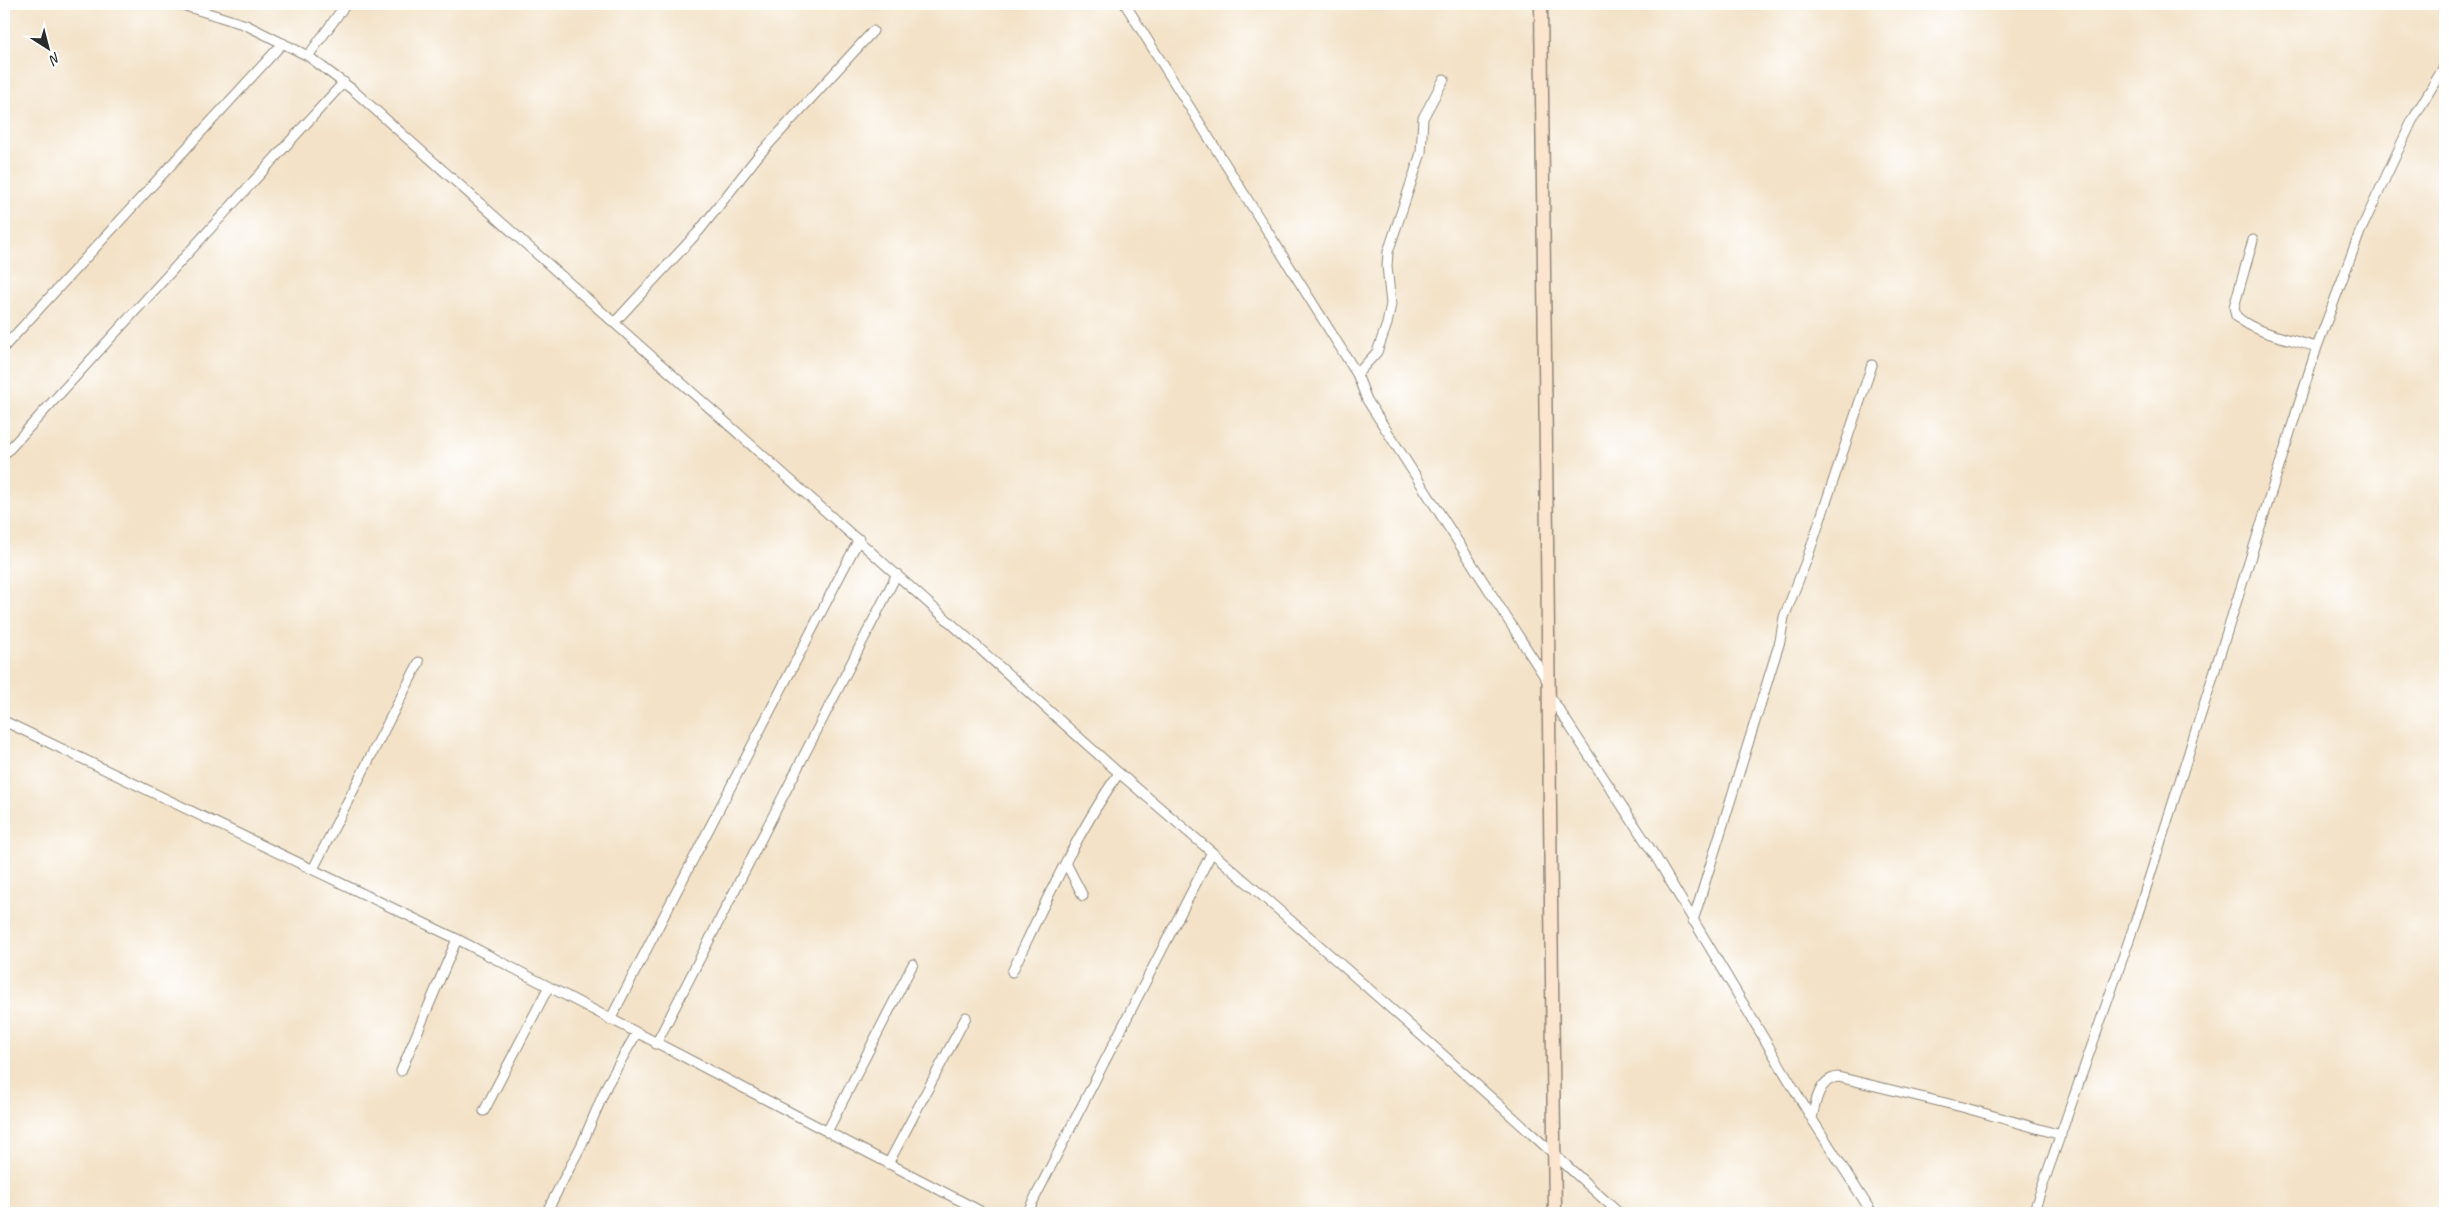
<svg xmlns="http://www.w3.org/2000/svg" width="2449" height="1217" font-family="Caveat,sans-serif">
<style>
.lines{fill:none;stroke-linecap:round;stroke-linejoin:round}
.street-casing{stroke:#8f8679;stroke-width:11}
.secondary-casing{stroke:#8f8679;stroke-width:15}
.street{stroke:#fff;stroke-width:9}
.secondary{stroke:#fce5cf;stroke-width:12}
</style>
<rect width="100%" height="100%" fill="#fff"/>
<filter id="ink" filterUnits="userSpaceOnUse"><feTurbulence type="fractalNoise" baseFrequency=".02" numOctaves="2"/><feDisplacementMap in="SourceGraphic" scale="10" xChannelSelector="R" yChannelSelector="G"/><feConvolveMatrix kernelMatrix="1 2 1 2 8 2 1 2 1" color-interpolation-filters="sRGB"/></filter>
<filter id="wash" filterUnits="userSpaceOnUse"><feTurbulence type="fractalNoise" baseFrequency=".0096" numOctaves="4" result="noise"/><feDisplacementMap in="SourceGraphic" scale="20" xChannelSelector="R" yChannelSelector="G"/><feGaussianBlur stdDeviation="1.12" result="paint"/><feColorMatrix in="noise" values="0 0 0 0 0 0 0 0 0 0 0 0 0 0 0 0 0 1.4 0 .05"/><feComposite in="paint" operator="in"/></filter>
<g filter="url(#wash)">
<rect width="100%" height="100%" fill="#f3e2c7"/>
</g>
<g filter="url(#ink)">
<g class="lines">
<g class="street-casing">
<path id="street" d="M179,4L246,25L308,56L353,90L1119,773C1288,916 1455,1064 1619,1213
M1125,4L1357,374L1367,400L1548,682
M308,56L346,4
M2253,240L2234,307L2236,316C2256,334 2291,339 2317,347
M614,323L699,231L758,156L873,31
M4,347L283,43
M1357,374L1377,352L1387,324L1391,304L1387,266L1388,252L1421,153L1423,118L1444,79
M4,455L344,82
M1550,696L1657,859L1812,1119L1872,1213
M4,721L457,939L984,1213
M1066,863L1083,896
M313,869L419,662
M1693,921L1780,641L1784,617L1807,559L1872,365
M1012,972C1044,905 1076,834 1119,773
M610,1020L859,539
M656,1044L897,574
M401,1071L457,939
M484,1111L548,988
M1812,1119C1815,1103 1819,1079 1838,1077L1962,1107L2061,1135
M827,1132L913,964
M888,1164L966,1017
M546,1213L582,1144L607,1085L636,1034
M1027,1213L1212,852
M2033,1213L2135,923L2317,347L2360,232L2412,121L2445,65"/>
</g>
<g class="secondary-casing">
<path id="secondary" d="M1541,4C1544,407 1550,810 1555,1213"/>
</g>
<use href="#street" class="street"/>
<use href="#secondary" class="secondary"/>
</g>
</g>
<rect width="2449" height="1217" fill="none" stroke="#fff" stroke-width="20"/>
<g transform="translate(48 48) rotate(144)" stroke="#ffffff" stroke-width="4" paint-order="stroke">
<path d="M0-4L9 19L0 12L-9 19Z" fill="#2b2b2b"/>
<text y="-8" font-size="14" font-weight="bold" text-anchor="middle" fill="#2b2b2b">N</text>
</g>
</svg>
